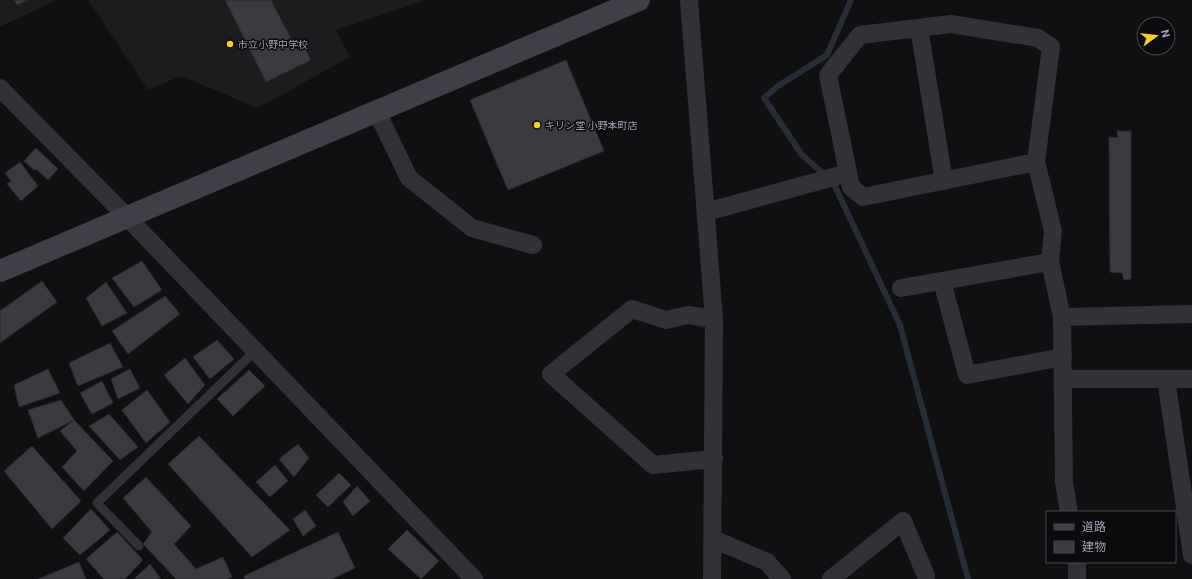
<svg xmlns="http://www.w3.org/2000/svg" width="1192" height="579" font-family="Roboto,'Noto Sans JP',sans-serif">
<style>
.built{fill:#1c1c1f}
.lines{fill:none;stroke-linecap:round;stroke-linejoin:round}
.stream{stroke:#262d36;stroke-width:6}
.building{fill:#3a3a3f;stroke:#2b2a2e}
.lane{stroke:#313137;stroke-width:9}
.street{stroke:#313137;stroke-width:18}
.secondary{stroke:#3f4047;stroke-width:22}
.poi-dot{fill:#fcd01e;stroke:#0b0b0d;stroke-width:1.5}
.labels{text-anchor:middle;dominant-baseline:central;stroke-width:3;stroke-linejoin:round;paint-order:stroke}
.poi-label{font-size:10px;fill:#a0a4b3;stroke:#0b0b0d;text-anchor:start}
</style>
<rect width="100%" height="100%" fill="#101012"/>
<path class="built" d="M0,0H56L0,27Z
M88,0H426L336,30L350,57L258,108L181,76L148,90Z"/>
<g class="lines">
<path class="stream" d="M851,0L827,55L778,86L764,98L802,155L833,182L900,325L968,579"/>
</g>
<path class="building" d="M14,0H27L17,5Z
M225,0H271L297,50L304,47L311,60L266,82Z
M566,60L604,151L508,190L470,100Z
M1117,131H1131V279L1124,280L1122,273L1110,272L1109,137L1118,138Z
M36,148L58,169L48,180L36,169L34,170L24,161Z
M20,162L38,186L21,201L7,184L11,181L5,173Z
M142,261L162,290L134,307L112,278Z
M42,281L57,302L0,343V311Z
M106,282L127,313L102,326L86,298Z
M165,296L180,314L128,354L112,331Z
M217,340L234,359L210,379L193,357Z
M110,343L123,367L78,386L69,363Z
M185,358L205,385L188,404L164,375Z
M48,369L60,393L19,407L14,385Z
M130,369L140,388L118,399L111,379Z
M249,370L265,386L233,416L217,399Z
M102,381L113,403L92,414L80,393Z
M147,390L170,422L146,443L122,410Z
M61,400L74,420L38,438L28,410Z
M109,414L138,447L120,460L89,426Z
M74,420L113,461L84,491L62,467L77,451L60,431Z
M199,436L290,530L252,557L168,464Z
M298,444L309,458L294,477L279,459Z
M32,446L81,501L52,529L4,471Z
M275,465L288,481L270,497L256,482Z
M339,473L351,485L328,507L316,495Z
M146,477L191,526L174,544L196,569L223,557L232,577L227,579H176L143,544L152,532L123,498Z
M357,486L370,501L353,516L343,502Z
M91,509L110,530L80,555L63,538Z
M305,510L316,526L303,536L293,519Z
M407,530L439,561L421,579L388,549Z
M117,532L143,560L125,579H104L86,559Z
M338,532L355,568L332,579H245L244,576Z
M79,562L86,579H38Z
M150,564L161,579H134Z"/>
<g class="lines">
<path class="lane" d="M139,546L97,503L255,351"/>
<path class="street" d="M689,0L714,319L712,579
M919,28L944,181
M0,88L127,217L474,579
M377,112L409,178L472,228L533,245
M1036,162L863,197L851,187L828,75L860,35L951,24L1038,38L1051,47L1036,162L1053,231L1050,262L1062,317L1064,482L1069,512
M706,212L848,173
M942,281L967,375L1063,357
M901,288L1050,262
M1062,317L1192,314
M1063,379H1192
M1166,379L1192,555
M714,459L653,465L551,374L632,309L666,320L688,315L714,319
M713,539L767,562L782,579
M1077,562V579
M831,579L903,521L926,576"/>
<path class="secondary" d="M0,271L639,0"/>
</g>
<g class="poi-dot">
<circle cx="230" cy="44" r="4"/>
<circle cx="537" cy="125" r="4"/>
</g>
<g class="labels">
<g class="poi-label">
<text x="238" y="44">市立小野中学校</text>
<text x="545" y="125">キリン堂 小野本町店</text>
</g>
</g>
<rect x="1046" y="511" width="130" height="52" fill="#0b0b0d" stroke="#47484f"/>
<rect x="1054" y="524" width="20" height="6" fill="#3f4047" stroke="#47484f"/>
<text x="1082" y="531" font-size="12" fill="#a0a4b3">道路</text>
<rect x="1054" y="541" width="20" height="12" fill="#3a3a3f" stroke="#47484f"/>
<text x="1082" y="551" font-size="12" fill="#a0a4b3">建物</text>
<g transform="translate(1156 36) rotate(75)"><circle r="19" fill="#0b0b0d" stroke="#47484f"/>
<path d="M0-3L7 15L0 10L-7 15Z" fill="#fcd01e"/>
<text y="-6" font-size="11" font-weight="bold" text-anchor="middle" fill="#a0a4b3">N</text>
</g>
</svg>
